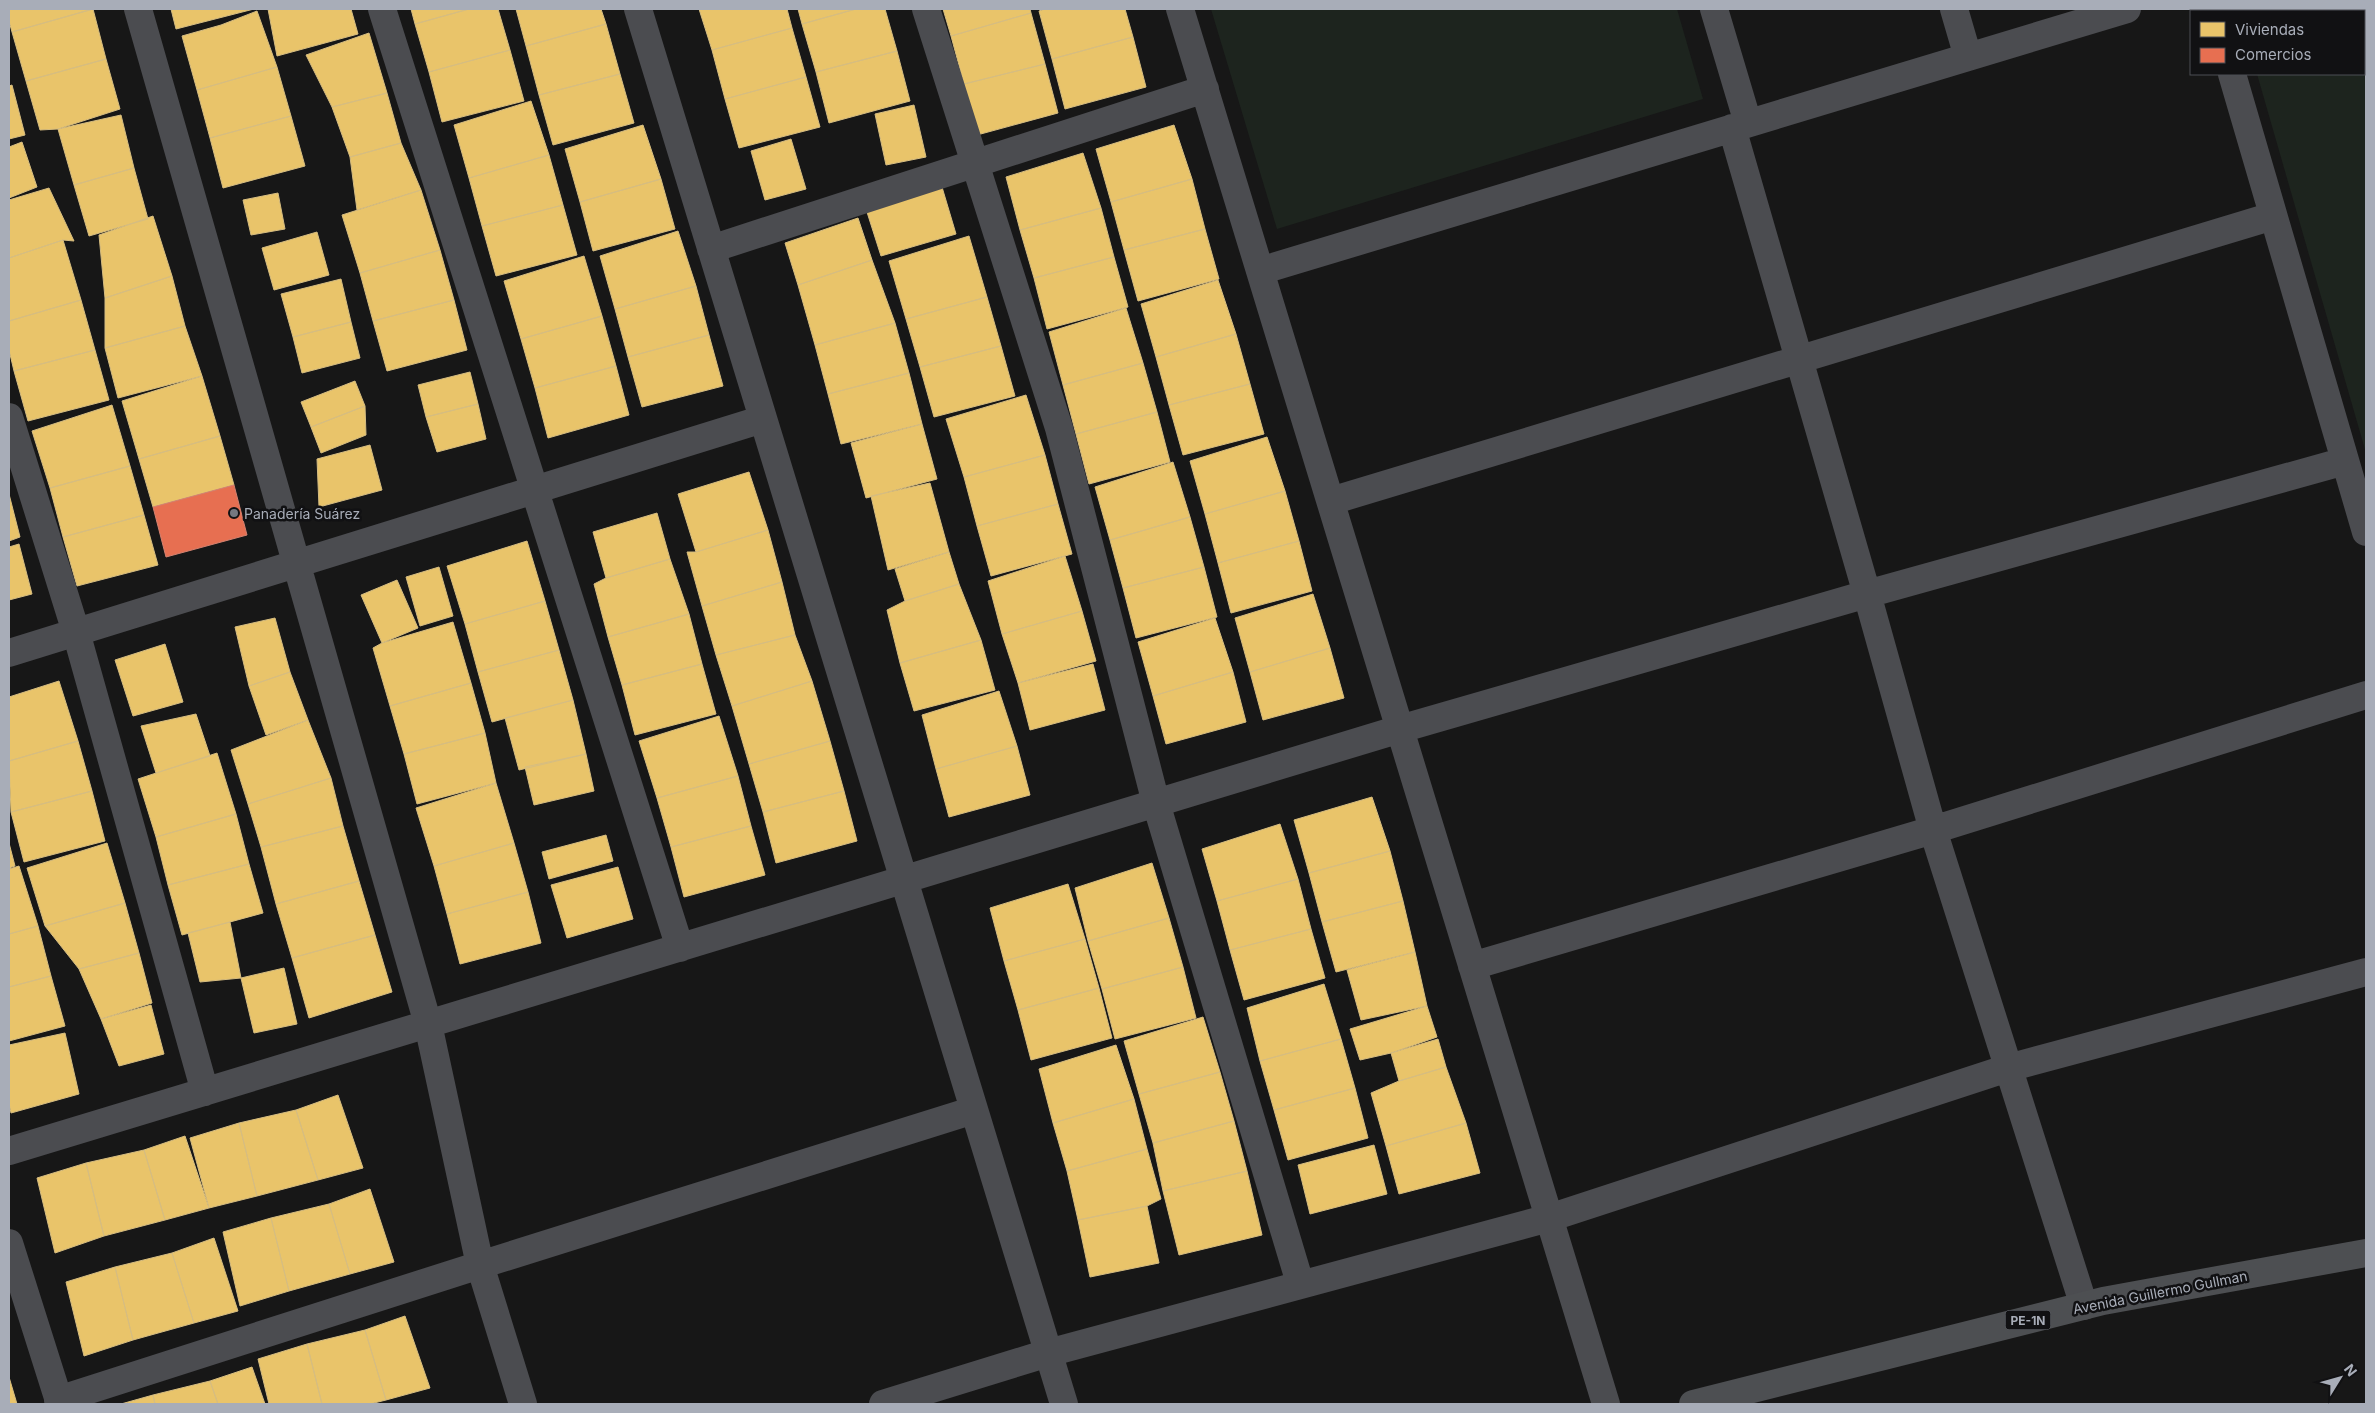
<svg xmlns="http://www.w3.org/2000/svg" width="2375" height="1413" font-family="Inter,sans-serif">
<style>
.green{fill:#1d241e}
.homes{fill:#e9c46a;stroke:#d6bd81}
.shops{fill:#e76f51;stroke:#d48270}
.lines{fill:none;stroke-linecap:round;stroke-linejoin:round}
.street{stroke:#4b4c50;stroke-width:28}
.primary{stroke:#4d4f52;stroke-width:28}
.poi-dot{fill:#757880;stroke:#111113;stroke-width:2}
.labels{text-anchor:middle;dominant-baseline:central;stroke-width:5;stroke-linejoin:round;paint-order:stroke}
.shield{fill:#111113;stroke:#7b7e86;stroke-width:1}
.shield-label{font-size:12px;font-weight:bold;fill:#a8adb8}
.poi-label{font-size:14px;fill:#a8adb8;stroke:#111113;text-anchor:start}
.street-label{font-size:14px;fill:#a8adb8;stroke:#111113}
</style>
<rect width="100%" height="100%" fill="#171717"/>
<path class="green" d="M1211,9H1677L1703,99L1277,229Z
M2238,9H2366V453L2257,74H2364V11H2239Z"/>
<path class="homes" d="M9,9H93L12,32L9,21Z
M93,9L106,59L26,81L12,32Z
M171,9H254L176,29Z
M268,9H351L358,34L277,56Z
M411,9H469L415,24Z
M469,9H498L510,50L429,72L415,24Z
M516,9H601L606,24L526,46Z
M699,9H787L792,28L712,50Z
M798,9H856L802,24Z
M856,9H885L897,51L816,72L802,24Z
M943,9H1030L1031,13L951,36Z
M1045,9H1125L1133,37L1052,59L1039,11Z
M257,11L277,67L197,90L182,36L221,25Z
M1031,13L1045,64L964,84L951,36Z
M606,24L620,74L539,95L526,46Z
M792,28L806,77L725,99L712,50Z
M369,33L387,93L332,107L306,55Z
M1133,37L1146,87L1065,109L1052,59Z
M510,50L524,101L442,122L429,72Z
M897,51L910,101L829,123L816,72Z
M106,59L120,109L58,129L40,130L26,81Z
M1045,64L1058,113L977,135L964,84Z
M277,67L291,116L210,138L197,90Z
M620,74L634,123L553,145L539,95Z
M806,77L820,127L739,148L725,99Z
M12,85L25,135L9,139V86Z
M387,93L401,143L350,157L332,107Z
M531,101L549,155L469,178L454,125Z
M914,105L926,157L886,165L875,114Z
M121,115L134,168L74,185L58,129Z
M291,116L305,166L223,188L210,138Z
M643,125L661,179L580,202L565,149Z
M1174,125L1192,179L1111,202L1096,149Z
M791,139L806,189L765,200L751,151Z
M22,142L37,187L9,198V147Z
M401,143L421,190L357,210L350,157Z
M1083,153L1101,208L1020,230L1006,177Z
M549,155L563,205L482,226L469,178Z
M134,168L148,219L89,236L74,185Z
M661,179L675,229L593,251L580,202Z
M1192,179L1205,229L1124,250L1111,202Z
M942,187L956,234L881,256L866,209Z
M49,188L74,241L63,240L9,258V200Z
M421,190L440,250L360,273L342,215Z
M278,193L285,229L251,235L243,200Z
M563,205L577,255L496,276L482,226Z
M1101,208L1114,257L1034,278L1020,230Z
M153,216L172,276L105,298L99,235Z
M858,218L872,260L798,285L785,243Z
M1205,229L1219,279L1138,301L1124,250Z
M678,231L696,286L615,309L600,256Z
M317,232L329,275L274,290L262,248Z
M969,236L987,297L906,319L889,261Z
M63,240L81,300L9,321V258Z
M440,250L454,300L373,321L360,273Z
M584,256L602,316L521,339L504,281Z
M1114,257L1128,307L1047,329L1034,278Z
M872,260L895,323L815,345L798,285Z
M172,276L185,326L105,348V298Z
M341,279L351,322L293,337L281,294Z
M1218,280L1236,334L1156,357L1141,304Z
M696,286L709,335L628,357L615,309Z
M987,297L1001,346L920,367L906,319Z
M81,300L95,350L14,371L9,350V321Z
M454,300L467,350L387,371L373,321Z
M1126,308L1143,363L1063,385L1049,332Z
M602,316L616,366L535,388L521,339Z
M351,322L360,358L302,373L293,337Z
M895,323L909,373L828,394L815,345Z
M185,326L202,376L118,398L105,348Z
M1236,334L1250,384L1169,405L1156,357Z
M709,335L723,386L642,407L628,357Z
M1001,346L1015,396L934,417L920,367Z
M95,350L109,400L28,421L14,371Z
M1143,363L1157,412L1076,434L1063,385Z
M616,366L629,415L548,438L535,388Z
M470,372L478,404L426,417L418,385Z
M909,373L922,424L841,444L828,394Z
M202,376L220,436L139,459L122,401Z
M355,381L365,406L311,427L301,402Z
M1250,384L1264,434L1183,455L1169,405Z
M1026,395L1045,455L964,477L946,419Z
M478,404L486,439L437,452L426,417Z
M112,405L130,466L50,488L32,431Z
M365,406L366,435L321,453L311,427Z
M1157,412L1170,462L1089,484L1076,434Z
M922,424L937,479L866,498L851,443Z
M220,436L234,485L153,507L139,459Z
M1267,437L1285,491L1205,514L1190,461Z
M370,445L382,490L319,507L317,459Z
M1045,455L1058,504L977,526L964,477Z
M1173,462L1190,517L1110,540L1095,487Z
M130,466L144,515L63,537L50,488Z
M749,472L768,530L696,552L678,494Z
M930,483L949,552L888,570L871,496Z
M1285,491L1299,541L1218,563L1205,514Z
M9,494L20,537L9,541Z
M1058,504L1072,554L991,576L977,526Z
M657,513L670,559L606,578L593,532Z
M144,515L158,565L77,586L63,537Z
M1190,517L1204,567L1123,588L1110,540Z
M768,530L782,582L702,606L687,552H696Z
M527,541L545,601L465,624L447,566Z
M1299,541L1312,591L1231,613L1218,563Z
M19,544L32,594L9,600V547Z
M949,552L959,584L905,601L895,569Z
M1065,556L1082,611L1002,634L988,581Z
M670,559L689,614L608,637L594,584L606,578Z
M439,567L453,616L420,626L406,577Z
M1204,567L1217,617L1136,638L1123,588Z
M397,580L418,628L382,643L361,595Z
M782,582L795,635L716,655L702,606Z
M959,584L981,640L900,663L887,610L905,601Z
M1313,594L1330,648L1250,672L1235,618Z
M545,601L559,650L478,672L465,624Z
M1082,611L1096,661L1018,683L1002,634Z
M689,614L702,664L622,685L608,637Z
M275,618L290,672L249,686L235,627Z
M1215,618L1233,672L1153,696L1138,642Z
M453,622L471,683L390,706L373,648L382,643Z
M795,635L812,681L732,706L716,655Z
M981,640L995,690L914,711L900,663Z
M165,644L183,702L133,716L115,660Z
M1330,648L1344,698L1263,720L1250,672Z
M559,650L573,700L492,722L478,672Z
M702,664L716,714L635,735L622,685Z
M1093,664L1105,710L1030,730L1018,683Z
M290,672L308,720L266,735L249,686Z
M1233,672L1246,722L1166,744L1153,696Z
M59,681L78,741L9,761V697Z
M812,681L830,741L749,764L732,706Z
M471,683L485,733L404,754L390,706Z
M999,691L1017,746L936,769L922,715Z
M573,700L586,754L519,770L505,718Z
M196,714L210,756L156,773L141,726Z
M719,716L738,776L657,798L639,741Z
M308,720L331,778L248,804L231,750Z
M485,733L496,783L417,804L404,754Z
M78,741L92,791L11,812L9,761Z
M830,741L844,791L763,812L749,764Z
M1017,746L1030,795L949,817L936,769Z
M217,753L236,814L156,837L138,779Z
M586,754L594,791L534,805L525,767Z
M738,776L751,826L671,847L657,798Z
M331,778L343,826L261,847L248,804Z
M496,783L514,843L434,866L416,808Z
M92,791L105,841L24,862L11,812Z
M844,791L857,841L776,863L763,812Z
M1372,797L1390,851L1309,873L1294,820Z
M236,814L249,864L168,885L156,837Z
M1280,824L1298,879L1217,901L1202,849Z
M343,826L359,881L276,904L261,847Z
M751,826L765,875L684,897L671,847Z
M606,835L613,861L549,879L542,852Z
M9,843L15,866L9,868Z
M107,843L125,903L45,926L27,868Z
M514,843L528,892L447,914L434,866Z
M1390,851L1403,901L1322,922L1309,873Z
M1152,863L1169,918L1088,941L1075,888Z
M249,864L263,913L182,935L168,885Z
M19,866L38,926L9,934V869Z
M618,867L633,919L567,938L551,885Z
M1298,879L1311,929L1230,950L1217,901Z
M359,881L375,935L292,958L276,904Z
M1068,884L1085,939L1004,961L990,908Z
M528,892L541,943L460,964L447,914Z
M1403,901L1415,952L1336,972L1322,922Z
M125,903L139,953L79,969L45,926Z
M1169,918L1183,967L1102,989L1088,941Z
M230,922L241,978L200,982L188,933Z
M38,926L51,976L9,987V934Z
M1311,929L1325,978L1244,1000L1230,950Z
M375,935L392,992L309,1018L292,958Z
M1085,939L1099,988L1018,1010L1004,961Z
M1415,952L1427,1006L1361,1020L1347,970Z
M139,953L152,1003L101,1019L79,969Z
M1183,967L1196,1018L1115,1039L1102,989Z
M284,968L297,1024L254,1033L241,978Z
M51,976L65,1026L9,1041V987Z
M1324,984L1341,1039L1260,1061L1247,1008Z
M1099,988L1112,1038L1031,1060L1018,1010Z
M151,1005L164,1054L119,1066L101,1019Z
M1427,1006L1437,1037L1391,1053L1360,1060L1350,1029Z
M1203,1017L1220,1072L1139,1094L1124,1041Z
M65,1033L79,1094L11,1113L9,1103V1045Z
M1341,1039L1355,1088L1274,1110L1260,1061Z
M1438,1039L1446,1067L1399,1081L1391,1053Z
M1116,1045L1134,1099L1053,1123L1039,1069Z
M1446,1067L1466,1123L1386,1146L1371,1093L1399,1081Z
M1220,1072L1234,1121L1153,1143L1139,1094Z
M1355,1088L1368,1138L1288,1160L1274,1110Z
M338,1095L363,1168L318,1180L296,1110Z
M1134,1099L1147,1149L1067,1171L1053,1123Z
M296,1110L318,1180L257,1196L239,1123Z
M1234,1121L1247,1171L1163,1191L1153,1143Z
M239,1123L257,1196L209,1208L190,1138Z
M1466,1123L1480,1173L1399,1194L1386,1146Z
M185,1136L209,1208L165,1220L144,1150Z
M1374,1145L1387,1194L1310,1214L1298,1165Z
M1147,1149L1161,1199L1147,1206L1078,1220L1067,1171Z
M144,1150L165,1220L104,1236L86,1163Z
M86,1163L104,1236L55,1253L37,1178Z
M1247,1171L1262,1235L1179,1255L1163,1191Z
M370,1189L394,1262L350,1274L329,1204Z
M329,1204L350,1274L289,1291L271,1218Z
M1147,1206L1159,1263L1090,1277L1078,1220Z
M271,1218L289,1291L240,1306L223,1232Z
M214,1238L238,1311L194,1323L172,1253Z
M172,1253L194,1323L133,1340L115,1267Z
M115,1267L133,1340L84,1356L66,1282Z
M405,1316L430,1388L386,1400L365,1330Z
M365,1330L386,1400L370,1404H322L307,1344Z
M307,1344L322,1404H269L258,1359Z
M252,1367L265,1404H218L210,1381Z
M9,1377L17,1404H9Z
M210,1381L218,1404H155L153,1395Z
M153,1395L155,1404H121Z"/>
<path class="shops" d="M234,485L247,535L166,557L153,507Z"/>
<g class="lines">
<path class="street" d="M138,9L428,1024L480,1265L523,1404
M382,9L680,948
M638,9L1064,1404
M926,9L1059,428L1156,803L1300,1283
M1180,9L1606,1404
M1714,9L1748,123
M1954,9L1968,57
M2213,9V11
M2232,74L2366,532
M1732,128L1867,594L1933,830L2084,1306
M711,249L1205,89
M1260,271L2127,9
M9,417L76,632L205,1092
M1331,501L2273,216
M9,653L763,419
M1472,966L1933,830L2366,695
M9,1151L1400,729L1867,594L2345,461
M9,1243L60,1404
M58,1400L480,1265L974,1110
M883,1404L1048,1353L1549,1218L2008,1068L2366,972"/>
<path class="primary" d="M1693,1404L2103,1301L2366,1253"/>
</g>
<circle class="poi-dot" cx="234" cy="513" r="5"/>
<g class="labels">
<rect class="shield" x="2005.5" y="1310.5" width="45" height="19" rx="4"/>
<g class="shield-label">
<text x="2028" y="1320">PE-1N</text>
</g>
<g class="poi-label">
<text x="244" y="513">Panadería Suárez</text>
</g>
<g class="street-label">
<text transform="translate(2160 1292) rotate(-11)">Avenida Guillermo Gullman</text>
</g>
</g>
<rect width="2375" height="1413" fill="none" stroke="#a8adb8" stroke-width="20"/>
<rect x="2190" y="10" width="175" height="65" fill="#111113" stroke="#4d4f55"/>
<rect x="2200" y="22" width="25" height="15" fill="#e9c46a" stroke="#4d4f55"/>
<text x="2235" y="35" font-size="15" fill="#a8adb8">Viviendas</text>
<rect x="2200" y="48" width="25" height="15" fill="#e76f51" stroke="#4d4f55"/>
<text x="2235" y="60" font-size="15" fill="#a8adb8">Comercios</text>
<g transform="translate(2340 1378) rotate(53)" stroke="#111113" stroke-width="4" paint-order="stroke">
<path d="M0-4L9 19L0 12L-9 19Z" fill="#a8adb8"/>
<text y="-8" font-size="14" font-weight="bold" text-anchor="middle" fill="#a8adb8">N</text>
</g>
</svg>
